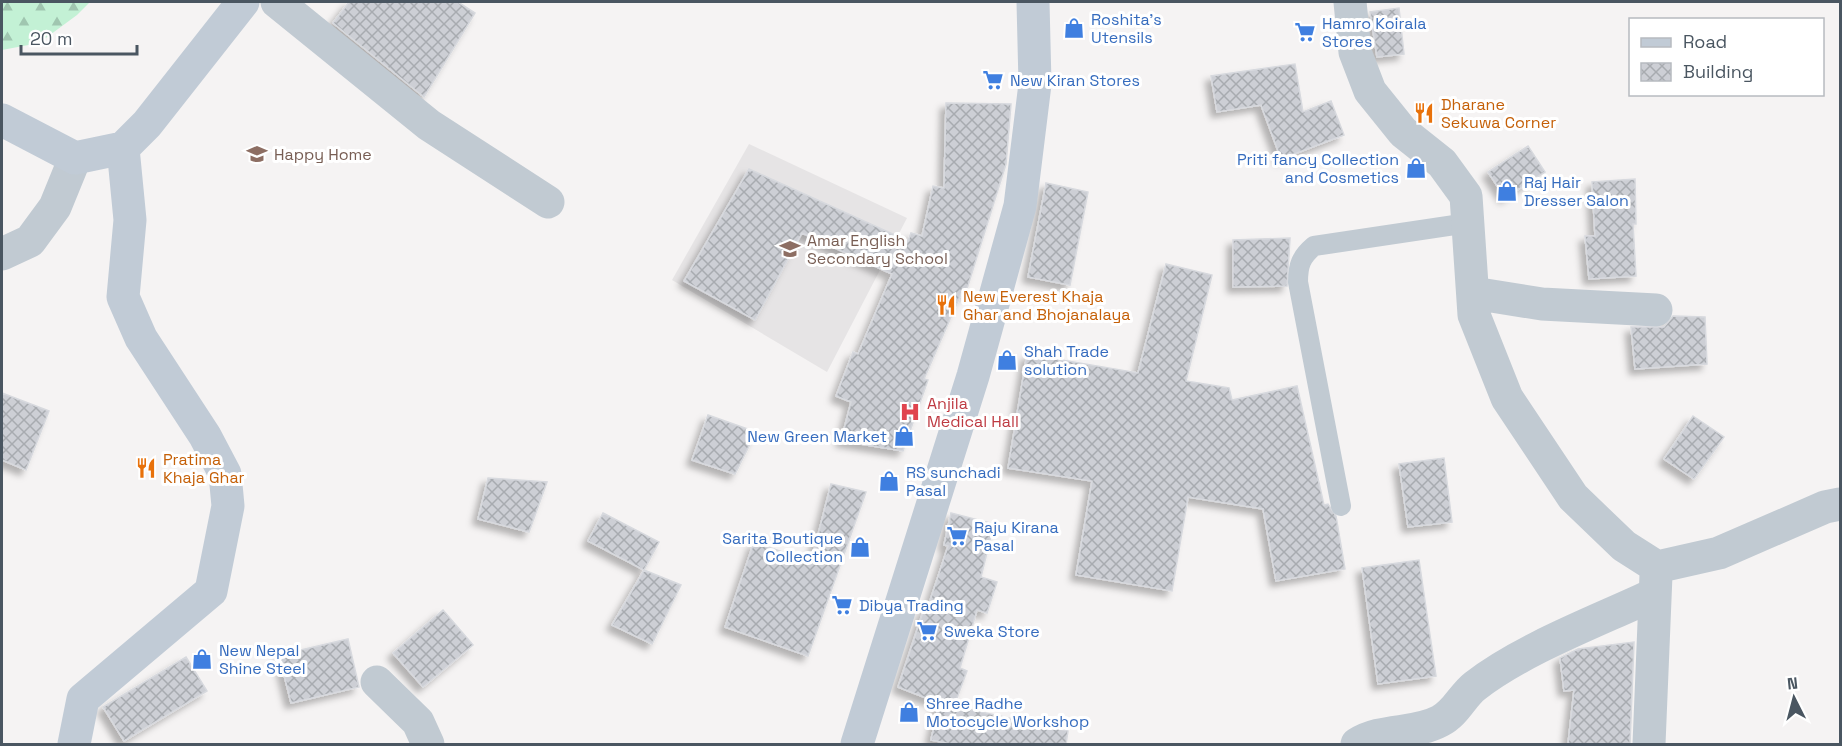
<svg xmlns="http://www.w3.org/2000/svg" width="1842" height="746" font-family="'Space Grotesk',sans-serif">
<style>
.education{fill:#e6e4e5}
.forest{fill:url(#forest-firs)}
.building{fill:url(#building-cross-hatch);stroke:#d7d9de;stroke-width:1.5;filter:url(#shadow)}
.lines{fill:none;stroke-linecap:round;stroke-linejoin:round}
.lane{stroke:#c1cad2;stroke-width:20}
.street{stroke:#c1cad2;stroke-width:33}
.secondary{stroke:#c1cbd6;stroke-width:33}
.labels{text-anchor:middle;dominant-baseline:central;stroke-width:6;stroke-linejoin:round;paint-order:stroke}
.shop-label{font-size:16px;fill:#366cbe;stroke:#fff;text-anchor:start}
.food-label{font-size:16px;fill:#c56008;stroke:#fff;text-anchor:start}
.education-label{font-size:16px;fill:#785e54;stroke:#fff;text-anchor:start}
.health-label{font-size:16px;fill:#be3a42;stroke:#fff;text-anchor:start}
</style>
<defs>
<pattern id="forest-firs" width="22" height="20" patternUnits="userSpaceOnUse" patternTransform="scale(1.5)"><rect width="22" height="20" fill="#c3f1d5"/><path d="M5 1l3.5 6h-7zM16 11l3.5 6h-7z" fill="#a0c6b0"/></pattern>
<pattern id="building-cross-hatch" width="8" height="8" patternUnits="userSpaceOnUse" patternTransform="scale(1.5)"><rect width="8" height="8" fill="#cdcfd5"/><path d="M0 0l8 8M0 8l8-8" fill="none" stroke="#a8abb0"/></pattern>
<filter id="shadow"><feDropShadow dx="-5.5" dy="5.5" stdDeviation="3" flood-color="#0004"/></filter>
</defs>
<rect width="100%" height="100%" fill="#f5f3f3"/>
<path class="education" d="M749,144L907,218L827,372L672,280Z"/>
<path class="forest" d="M2,2H90L77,15L39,43L2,50Z"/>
<path class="building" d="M349,2H458L475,13L424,97L333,23Z
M1399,8L1404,54L1377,57L1370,12Z
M1295,64L1303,112L1331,101L1344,135L1281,159L1261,105L1217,112L1211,76Z
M946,103L1011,104L1006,164L965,295L961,294L924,379L928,380L903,451L841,441L851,402L836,396L853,352L858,354L892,274L802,233L755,320L684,281L749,169L908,241L911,233L922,236L933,186L944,188Z
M1528,146L1545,172L1505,198L1488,172Z
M1635,179L1636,224H1633L1636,276L1589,279L1585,236H1595L1592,182Z
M1046,183L1088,192L1070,285L1028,277Z
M1290,238L1287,286L1233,287V240Z
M1166,264L1212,275L1186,381L1229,388L1232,400L1297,386L1324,505L1328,504L1336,516L1345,569L1276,581L1263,509L1188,497L1172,591L1076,575L1092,481L1008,468L1027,354L1138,373Z
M1673,316L1705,317L1707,364L1635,369L1631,327H1664Z
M2,393L49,411L26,470L2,460Z
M708,415L756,432L735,474L692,460Z
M1693,416L1724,437L1694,479L1664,459Z
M1444,458L1452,522L1408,527L1399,464Z
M488,478L547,482L529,532L478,519Z
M831,484L866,492L808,656L725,627L754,542L811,562Z
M603,513L659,542L644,570L588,541Z
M951,513L994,524L981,577L997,582L987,613L977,610L960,668L967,671L954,706L1068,731L1066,744H951L931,740L939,703L898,687L924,609L927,610L948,546L944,545Z
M1419,560L1436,676L1378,684L1362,568Z
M644,570L681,585L652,644L612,625Z
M443,610L473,645L423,687L393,653Z
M348,639L359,687L291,703L279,655Z
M1634,642L1630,744H1568L1574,690L1564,691L1560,658L1578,649Z
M186,657L207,691L124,741L103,707Z"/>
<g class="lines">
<path class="lane" d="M1341,506L1298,282C1298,265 1301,257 1314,246L1468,223"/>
<path class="street" d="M277,2L429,125L548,202
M1350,2L1355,52L1370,91L1403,132L1442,163L1466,196L1474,315L1507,398L1573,497L1624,546L1657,567L1719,553L1825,507L1840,504
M2,254L30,241L55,207L75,158
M1473,293L1542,304L1656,310
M377,682L418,722L428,744
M1357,744C1382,728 1414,735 1440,721C1456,713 1462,696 1475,686C1522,649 1600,620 1655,594
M1649,744L1656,575"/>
<path class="secondary" d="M2,120L75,158L123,148L147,124L243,2
M74,744L83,699L211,591L228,506L225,474L205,436L141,338L123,297L130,220L123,148
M857,744L973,376L1020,206L1035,84L1033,2"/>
</g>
<defs>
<g id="shop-bare" transform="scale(1.62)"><path d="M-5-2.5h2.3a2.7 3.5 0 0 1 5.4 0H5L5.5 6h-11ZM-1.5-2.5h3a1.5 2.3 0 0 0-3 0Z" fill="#3f7fe0" stroke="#fff" stroke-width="2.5" paint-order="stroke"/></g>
<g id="supermarket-bare" transform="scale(1.62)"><path d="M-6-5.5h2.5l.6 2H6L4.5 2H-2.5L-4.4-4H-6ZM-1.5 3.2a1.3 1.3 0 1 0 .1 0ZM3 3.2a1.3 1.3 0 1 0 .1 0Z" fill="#3f7fe0" stroke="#fff" stroke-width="2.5" paint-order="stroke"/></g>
<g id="restaurant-bare" transform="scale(1.62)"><path d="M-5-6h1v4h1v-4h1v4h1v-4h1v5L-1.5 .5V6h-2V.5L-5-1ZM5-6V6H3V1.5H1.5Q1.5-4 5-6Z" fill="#e8710a" stroke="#fff" stroke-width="2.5" paint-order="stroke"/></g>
<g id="school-bare" transform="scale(1.62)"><path d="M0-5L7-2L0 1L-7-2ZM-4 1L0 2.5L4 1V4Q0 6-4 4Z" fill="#8d6e63" stroke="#fff" stroke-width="2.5" paint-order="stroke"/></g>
<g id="hospital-bare" transform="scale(1.62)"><path d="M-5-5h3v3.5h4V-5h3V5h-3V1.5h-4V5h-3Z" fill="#e0444e" stroke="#fff" stroke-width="2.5" paint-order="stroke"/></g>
</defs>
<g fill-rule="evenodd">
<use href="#shop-bare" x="1074" y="28"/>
<use href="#supermarket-bare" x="1305" y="32"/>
<use href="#supermarket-bare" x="993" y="80"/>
<use href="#restaurant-bare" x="1424" y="113"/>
<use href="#school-bare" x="257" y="154"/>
<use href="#shop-bare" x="1416" y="168"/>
<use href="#shop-bare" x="1507" y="191"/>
<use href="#school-bare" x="790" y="249"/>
<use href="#restaurant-bare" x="946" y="305"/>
<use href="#shop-bare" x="1007" y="360"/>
<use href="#hospital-bare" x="910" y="412"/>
<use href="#shop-bare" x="904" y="436"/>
<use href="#restaurant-bare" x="146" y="468"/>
<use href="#shop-bare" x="889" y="481"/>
<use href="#supermarket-bare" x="957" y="536"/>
<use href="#shop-bare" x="860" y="547"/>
<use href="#supermarket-bare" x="842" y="605"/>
<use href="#supermarket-bare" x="927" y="631"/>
<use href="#shop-bare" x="202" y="659"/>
<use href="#shop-bare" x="909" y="712"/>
</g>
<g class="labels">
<g class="shop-label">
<text x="1091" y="19">Roshita's<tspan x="1091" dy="18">Utensils</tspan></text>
<text x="1322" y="23">Hamro Koirala<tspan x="1322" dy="18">Stores</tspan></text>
<text x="1010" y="80">New Kiran Stores</text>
<text x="1399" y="159" text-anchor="end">Priti fancy Collection<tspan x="1399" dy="18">and Cosmetics</tspan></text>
<text x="1524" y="182">Raj Hair<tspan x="1524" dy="18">Dresser Salon</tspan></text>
<text x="1024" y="351">Shah Trade<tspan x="1024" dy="18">solution</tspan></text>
<text x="887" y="436" text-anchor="end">New Green Market</text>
<text x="906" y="472">RS sunchadi<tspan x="906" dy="18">Pasal</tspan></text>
<text x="974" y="527">Raju Kirana<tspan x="974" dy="18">Pasal</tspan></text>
<text x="843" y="538" text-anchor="end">Sarita Boutique<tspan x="843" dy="18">Collection</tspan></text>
<text x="859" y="605">Dibya Trading</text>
<text x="944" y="631">Sweka Store</text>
<text x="219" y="650">New Nepal<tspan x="219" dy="18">Shine Steel</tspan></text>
<text x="926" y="703">Shree Radhe<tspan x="926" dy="18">Motocycle Workshop</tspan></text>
</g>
<g class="food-label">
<text x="1441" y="104">Dharane<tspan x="1441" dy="18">Sekuwa Corner</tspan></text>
<text x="963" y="296">New Everest Khaja<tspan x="963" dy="18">Ghar and Bhojanalaya</tspan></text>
<text x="163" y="459">Pratima<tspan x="163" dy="18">Khaja Ghar</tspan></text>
</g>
<g class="education-label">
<text x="274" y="154">Happy Home</text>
<text x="807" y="240">Amar English<tspan x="807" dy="18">Secondary School</tspan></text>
</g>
<g class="health-label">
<text x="927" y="403">Anjila<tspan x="927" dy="18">Medical Hall</tspan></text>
</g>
</g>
<rect width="1842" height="746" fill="none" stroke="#4a5661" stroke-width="6"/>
<rect x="1629" y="18" width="195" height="78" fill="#ffffff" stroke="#b7bbc0" stroke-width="1.5"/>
<rect x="1641" y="38" width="30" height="9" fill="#c1cbd6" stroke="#b7bbc0" stroke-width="1.5"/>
<text x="1683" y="48" font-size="18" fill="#4a5661">Road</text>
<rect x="1641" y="63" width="30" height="18" fill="url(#building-cross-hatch)" stroke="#b7bbc0" stroke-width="1.5"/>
<text x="1683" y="78" font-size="18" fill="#4a5661">Building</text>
<g transform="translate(1794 698) rotate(354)" stroke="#ffffff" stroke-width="4.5" paint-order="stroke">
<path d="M0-4.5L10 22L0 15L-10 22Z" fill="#4a5661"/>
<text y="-9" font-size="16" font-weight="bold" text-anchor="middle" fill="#4a5661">N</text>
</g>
<path d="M21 45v9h116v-9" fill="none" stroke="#4a5661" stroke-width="3"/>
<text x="30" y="45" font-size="18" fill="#4a5661" stroke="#ffffff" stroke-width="4.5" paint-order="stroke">20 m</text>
</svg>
